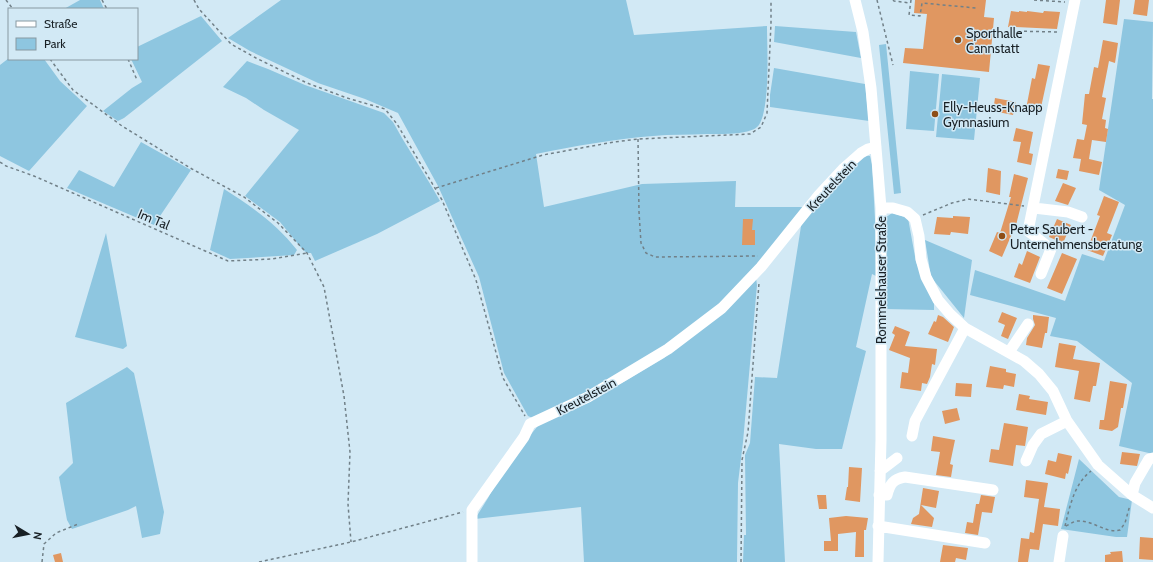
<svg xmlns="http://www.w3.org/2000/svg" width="1153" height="562" font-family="Cabin,sans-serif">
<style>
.green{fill:#8ec6e0}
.building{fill:#e09761}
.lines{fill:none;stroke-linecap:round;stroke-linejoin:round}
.path{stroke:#718088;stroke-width:1.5;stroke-dasharray:3 3;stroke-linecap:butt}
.minor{stroke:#fff;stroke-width:11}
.poi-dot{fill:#8e4e16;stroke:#d2e9f5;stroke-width:1.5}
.labels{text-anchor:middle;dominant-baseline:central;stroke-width:3;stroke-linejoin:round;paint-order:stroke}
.poi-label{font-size:13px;fill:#182025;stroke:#d2e9f5;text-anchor:start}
.street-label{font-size:13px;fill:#182025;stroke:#d2e9f5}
</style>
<rect width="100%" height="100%" fill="#d2e9f5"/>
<path class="green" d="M80,0H100L104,9H64Z
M281,0H626L634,35L767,26C767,46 771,114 757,127C748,135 720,134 707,134C689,135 671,134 653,136C614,139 575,146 536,154L544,207L642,184L736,181L735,207H806L750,276L681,338L537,420L528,416L504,373L479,277L438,186L398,113L365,99L318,83L250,51L228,38Z
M201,16L222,41L124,118L118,121L103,111L132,88L142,82L131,59H137V47Z
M1124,19L1153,22L1152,99H1153V454L1119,446L1132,383L1077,341L1050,336L1056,318L970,295L975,270L1065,301L1082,254L1104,261L1125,205L1099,190Z
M775,26L856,32L861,58L774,42Z
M886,44L901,193L894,194L879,45Z
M9,58V59H44L60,81L87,106L29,171L0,156V65Z
M247,61L268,69L305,85L384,113L393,122L402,138L432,187L440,201L377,234L315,261L311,253H307L303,250L280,222L245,196L299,130L264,110L246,98L223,87Z
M774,68L865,84L869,121L770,107V95Z
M910,71L939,74L934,131L906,129Z
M942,74L980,78L974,140L936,137Z
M141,142L191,170L154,225L67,188L79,170L114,187Z
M863,155L870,156L872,164L875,219L876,276L872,274L856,347L866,351L842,449H816L779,444L785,562H743L744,535H746L745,455L750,443L755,377L777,378L802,220Z
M224,189C251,206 277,224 297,250L294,255L230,259L210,250Z
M892,213L908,218L916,262L934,303V310L884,309L885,218Z
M106,233L127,346L123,349L75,337Z
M925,240L972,260L964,318L931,277Z
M756,278L757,285L743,442L738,483L737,562H584L581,507L475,519L488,498L500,476L519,449L541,422L582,404L627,380L664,358Z
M127,367L134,373L164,512L160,534L142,538L136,506L128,510L72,529L67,520L59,477L73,463L66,403Z
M1079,459L1119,497L1132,500L1127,537H1116L1061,529Z"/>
<path class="building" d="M915,0H986L984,17L994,18L989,72L903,63L905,48L923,49L927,14L914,13Z
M1106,0H1120L1117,25L1103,23Z
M1135,0H1149L1147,16L1133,14Z
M1011,11L1019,12V11L1027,12V11L1043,13L1044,11L1060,12L1057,29L1016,27V28L1008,27Z
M1103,40L1118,43L1115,63L1109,61L1102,97L1106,98L1102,119L1106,120L1105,128L1108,129L1106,142L1092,140L1089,159L1102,162L1099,175L1079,171L1081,159L1073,158L1077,139L1084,140L1087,125L1082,124L1085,94H1089L1094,67L1098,68Z
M1038,64L1050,66L1040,112L1026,109L1032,78L1035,79Z
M995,98L1016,102L1013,115L993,111Z
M1016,128L1033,132L1029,153L1033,154L1031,165L1017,162L1021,142L1013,141Z
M988,168L1001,171L1000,195L986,192Z
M1058,169L1069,171L1067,180L1056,178Z
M1014,174L1028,178L1015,229H1014L1002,257L989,251L997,232L1000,233L1011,197H1009Z
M1063,183L1076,188L1068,205L1055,201Z
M1104,196L1119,202L1107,233L1112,235L1103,256L1087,250L1100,216L1097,215Z
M953,216L970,217L968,234L951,232L950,235L934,234L937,217L953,218Z
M743,219H753L752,230H755V245H742Z
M1057,219L1071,225L1063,243L1049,237Z
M1027,251L1040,257L1030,283L1014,277L1019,263L1022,265Z
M1062,253L1077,259L1062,294L1047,288Z
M1002,312L1017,318L1008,339L1001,336L1005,325L998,322Z
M938,315L943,317L954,327L948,342L928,334L934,321L936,322Z
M1033,315L1049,317L1047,333H1045L1042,348L1026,345L1027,338L1035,325L1033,319Z
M895,326L910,332L905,346L937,349L935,365L932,364L930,377L927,384L922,383L921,391L900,388L902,372L908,373L910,358L889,350L895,335L892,333Z
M1059,343L1076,346L1073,359L1100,363L1096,386H1093L1090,402L1074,399L1079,371L1055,367Z
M990,366L1006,369V372L1016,374L1014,387L1004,385L1003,389L986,387Z
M1110,381L1127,384L1123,408H1121L1118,427L1112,431L1099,429L1100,420H1104Z
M956,383L972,384L971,397L955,396Z
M1019,394L1030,396L1029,399L1048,402L1046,415L1016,410Z
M957,408L960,420L945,424L942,411Z
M1004,423L1028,427L1025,446L1016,445L1013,466L989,462L991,449L999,450Z
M933,436L955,440L950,464L953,465L951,477L936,475L940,452L931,451Z
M1122,452L1140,454L1137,466L1120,464Z
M1058,453L1072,456L1068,474L1066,473L1065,479L1045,474L1048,460L1056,462Z
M849,467L862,468L860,502L845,500L847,487H848Z
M1026,480L1048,483L1044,507L1060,509L1058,526L1043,524L1039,550L1030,549L1028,562H1018L1021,538L1029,539L1030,532L1034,533L1039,499L1024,497Z
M923,488L939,491L936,508L921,505L934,518L932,527L911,524L913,518L919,514Z
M817,495H826L827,509H819Z
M981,495L995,497L992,513L982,512L978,535L965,533L967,522L973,523L976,504H979Z
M846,516L868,518L866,530H864V557H855L856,532L838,534V551H824V541H831L829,518Z
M1140,537L1153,538V560L1139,559Z
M943,545L968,548L966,560L956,558L955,562H940Z
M1122,551L1123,562H1105V555L1111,554L1110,552Z
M61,553L63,562H55L53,555Z"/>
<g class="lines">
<path class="path" d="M6,0L13,9
M102,0L107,9
M194,0L199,9L231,44L256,58L307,83L347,98L385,109L397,124L442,200L476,280L503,378L525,416
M877,0L893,65
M893,0L894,1L910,3
M911,0L909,15L920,16L922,3L976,8
M1034,0L1065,2
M1012,31L1059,32
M50,59L73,90L122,126L192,169L244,197L278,223L307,253L324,287L344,396L350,452L348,504L351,542
M128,59L137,80
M638,139L639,212L641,243L646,253L655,257L758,256
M0,162L6,166L34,176L228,261L272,259L307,253
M436,188L543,155L614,142L638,139L750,134L761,127L767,113L771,23V0
M923,215L952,203L968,199L1024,206
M1065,526C1070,506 1074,484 1091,471
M1066,526C1070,524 1074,521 1078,521C1093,520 1106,534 1120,530L1125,523L1130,505
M42,562L44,544L56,533L78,524
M259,562L351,542L463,512
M741,562L742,460L748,432L759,283"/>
<path class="minor" d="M855,0L863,32L871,88L881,208V440L878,562
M881,208H893L907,212L915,219L919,236L921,259L926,277L938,300L950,314L965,328L1024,361L1039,374L1053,391L1067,421L1098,465L1132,495L1153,508
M1034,208L1068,212L1082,217
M1041,274L1051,249L1028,231L1075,0
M1009,352L1028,324
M912,436L915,421L965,328
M1026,461L1033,445L1041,434L1067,421
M880,471L897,458
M879,495H887C890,484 893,479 905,477L993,490
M1132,495L1135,483L1149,459L1153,458
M878,526L985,543
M472,562V510L524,437L530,424L588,397L668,349L722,308L761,267L819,195L844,168L861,153L868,149L876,147
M1059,562L1063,536"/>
</g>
<g class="poi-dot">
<circle cx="958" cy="40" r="4"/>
<circle cx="935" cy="114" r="4"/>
<circle cx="1002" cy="236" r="4"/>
</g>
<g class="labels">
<g class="poi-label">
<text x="966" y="33">Sporthalle<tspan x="966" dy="15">Cannstatt</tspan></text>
<text x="943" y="107">Elly-Heuss-Knapp<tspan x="943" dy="15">Gymnasium</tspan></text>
<text x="1010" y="229">Peter Saubert -<tspan x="1010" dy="15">Unternehmensberatung</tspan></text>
</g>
<g class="street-label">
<text transform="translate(831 185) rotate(-47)">Kreutelstein</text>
<text transform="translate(154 219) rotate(23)">Im Tal</text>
<text transform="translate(881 280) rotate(-90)">Rommelshauser Straße</text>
<text transform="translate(586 396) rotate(-28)">Kreutelstein</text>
</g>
</g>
<rect x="8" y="8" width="130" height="52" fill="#d2e9f5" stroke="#8899a2"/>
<rect x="16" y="21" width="20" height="6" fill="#ffffff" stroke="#8899a2"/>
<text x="44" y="28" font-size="12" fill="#182025">Straße</text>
<rect x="16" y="38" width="20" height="12" fill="#8ec6e0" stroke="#8899a2"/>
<text x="44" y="48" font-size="12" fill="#182025">Park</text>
<g transform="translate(28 534) rotate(100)" stroke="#d2e9f5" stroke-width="3" paint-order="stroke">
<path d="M0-3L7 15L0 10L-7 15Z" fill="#182025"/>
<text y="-6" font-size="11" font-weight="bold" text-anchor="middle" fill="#182025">N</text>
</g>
</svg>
